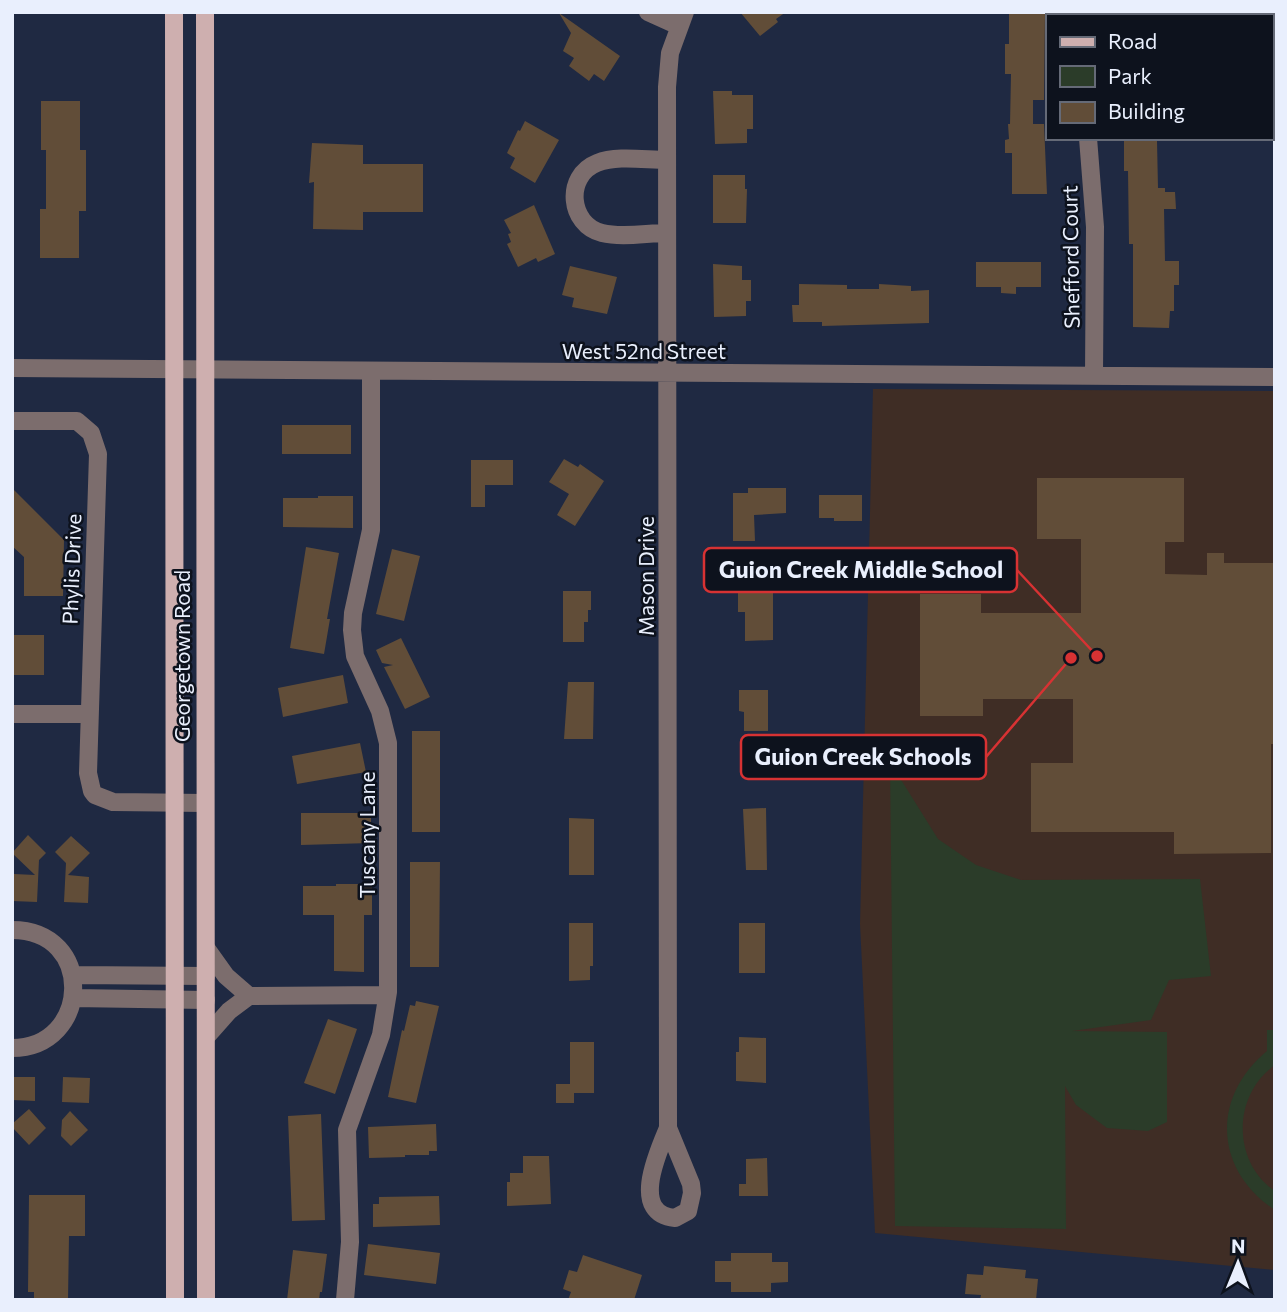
<svg xmlns="http://www.w3.org/2000/svg" width="1287" height="1312" font-family="Commissioner,sans-serif">
<style>
.education{fill:#3f2d25}
.green{fill:#2b3c29}
.building{fill:#614d38}
.lines{fill:none;stroke-linecap:round;stroke-linejoin:round}
.minor{stroke:#7c6d6d;stroke-width:18}
.major{stroke:#ceafaf;stroke-width:18}
.labels{text-anchor:middle;dominant-baseline:central;stroke-width:5;stroke-linejoin:round;paint-order:stroke}
.street-label{font-size:21px;fill:#e9effd;stroke:#0d121d}
.leader{fill:none;stroke:#d73233;stroke-width:2.5}
.callout-dot{fill:#d73233;stroke:#0d121d;stroke-width:2.5}
.callout{fill:#0d121d;stroke:#d73233;stroke-width:2.5}
.callout-label{font-size:23px;text-anchor:middle;font-weight:bold;fill:#e9effd}
</style>
<rect width="100%" height="100%" fill="#1f2942"/>
<path class="education" d="M873,389L1275,391V1270L875,1233L860,924Z"/>
<path class="green" d="M890,762L938,839L976,865L1021,880L1200,879L1211,976L1169,980L1151,1020L1072,1031L1167,1032V1122L1148,1131L1107,1128L1076,1105L1065,1086L1066,1229L895,1226Z
M1267,1030H1275V1065C1232,1095 1232,1162 1275,1191V1210C1214,1170 1211,1097 1267,1051Z"/>
<path class="building" d="M740,12H786L776,19L778,22L760,36Z
M1009,12H1045L1044,100H1033V124H1044L1047,194H1012V153H1005V140L1009,139L1008,124H1010L1011,74H1005V44H1009Z
M559,13L620,56L604,81L594,74L589,81L569,66L574,58L563,51L571,33Z
M713,91H732V95H753V129H747V143L715,144Z
M41,101H80V150H86V211H79V258H40V209H46V150H41Z
M525,121L559,140L535,183L510,168L515,158L507,153L518,130L520,131Z
M1124,141H1157L1158,188H1165V192H1175L1176,209H1164L1165,261H1179V285H1174V311H1170L1169,328L1133,327V244H1129L1128,171H1124Z
M312,143L363,145V164H423V212H363V230L313,229L314,182L309,183Z
M713,175H745V189H747L746,223H713Z
M534,205L555,254L538,262L536,258L518,267L507,244L511,242L508,234L511,233L504,220Z
M976,262H1041V287H1016V294L1001,293V287H976Z
M713,264L742,266V280H751V301H746V316L714,317Z
M570,266L617,277L607,314L572,307L574,298L562,295Z
M799,284L847,285V289H879V284L911,286V291L929,290V323L822,326V322H793L792,305H799Z
M282,425H351V454H282Z
M564,459L578,467L580,464L604,481L575,526L557,515L569,494L549,482Z
M471,460H513V485H485V507H471Z
M1037,478H1184V542H1165V574L1207,575V553H1224V563H1275V744H1271V853L1174,854V832H1031V763H1073V699H983V716H920V594H981V613H1081V539H1037Z
M12,488L64,540L63,596H24V557L12,546Z
M748,488H786V513L754,515L755,541H733V493H748Z
M819,495H862V521H834V518H819Z
M318,496H353V528L283,527V498H318Z
M306,547L339,553L327,619H330L324,654L290,648Z
M392,549L420,556L404,621L376,614Z
M773,583V640L745,641V612H738V584Z
M563,591H591V610H588V622H584V642H563Z
M12,635H44V675H12Z
M401,638L430,697L405,709L384,667L393,665L382,663L376,650Z
M343,675L348,703L283,717L278,688Z
M568,682H594L593,739H564Z
M739,690H768V731H744V712L739,711Z
M412,731H440V832H412Z
M360,743L366,772L297,784L292,756Z
M766,808L767,870H746L743,809Z
M301,813H371V843L301,845Z
M569,818L594,819V875H569Z
M28,835L46,853L39,860L37,902L12,901L14,874L35,875L12,853Z
M71,836L90,853L68,875L89,877L88,903L64,902L66,863L55,852Z
M410,862H440L439,967H410Z
M336,884H372V915H364V972L334,971V915H303V886H336Z
M569,923H593V966H590V980L569,981Z
M739,923H765V973H739Z
M416,1001L439,1006L416,1103L388,1097L402,1030L404,1031L410,1005L415,1006Z
M328,1019L357,1029L335,1094L304,1083Z
M739,1037L766,1038V1083L736,1081V1052H739Z
M570,1042H594V1093H574V1103H556V1084H570Z
M12,1077H35V1101L12,1100Z
M63,1077L90,1078L89,1103L62,1102Z
M29,1109L46,1128L29,1145L12,1127V1124Z
M70,1111L88,1130L71,1146L61,1136L62,1120Z
M321,1114L325,1220L292,1221L288,1116Z
M436,1124L437,1151H429V1155H405V1157L369,1158L368,1127Z
M523,1156H549L551,1204L507,1206V1182H510V1173H523Z
M767,1158L768,1196H739V1184H746V1159Z
M29,1195H85V1236H69L68,1300H34V1292H28Z
M439,1196L440,1225L373,1227V1204H379V1197Z
M368,1244L440,1253L436,1284L364,1275Z
M293,1250L327,1254L322,1292H320L319,1300H287Z
M731,1253H772V1262H788V1282L771,1283V1292H731V1282H715V1261H731Z
M583,1255L642,1275L634,1300H568L571,1292L563,1289L569,1270L577,1272Z
M984,1266L1026,1270L1025,1278L1038,1279L1036,1300H980L981,1295L965,1294L967,1274L983,1275Z"/>
<g class="lines">
<path class="minor" d="M648,12L679,26
M1084,16V12
M1259,16L1269,12
M1088,138L1095,227L1094,376
M667,160C645,160 617,155 597,163C564,176 569,225 602,233C622,238 647,233 667,233
M12,368L1275,377
M12,421H77L91,433L98,454L88,773L92,791L95,795L113,802L205,803
M12,714H89
M12,930C96,930 91,1048 12,1048
M206,948L226,976L249,996
M73,975L206,976
M249,996L387,995
M73,998L206,1000
M206,1037L229,1011L249,996
M668,1128L691,1184L692,1193L688,1211L675,1218C630,1214 657,1154 668,1128L667,87L670,53L685,12
M345,1300L350,1242L347,1130L381,1035L388,992V743L380,711L355,656L352,630L353,613L371,530V371"/>
<path class="major" d="M174,12L175,1300
M205,12L206,1300"/>
</g>
<g class="labels">
<g class="street-label">
<text transform="translate(1070 257) rotate(-91)">Shefford Court</text>
<text x="644" y="350">West 52nd Street</text>
<text transform="translate(71 569) rotate(-88)">Phylis Drive</text>
<text transform="translate(645 576) rotate(-90)">Mason Drive</text>
<text transform="translate(181 656) rotate(-90)">Georgetown Road</text>
<text transform="translate(366 835) rotate(-90)">Tuscany Lane</text>
</g>
</g>
<path class="leader" d="M1097 656L1017 570M1071 658L986 757"/>
<g class="callout-dot">
<circle cx="1097" cy="656" r="7"/>
<circle cx="1071" cy="658" r="7"/>
</g>
<g class="callout">
<rect x="704" y="548" width="313" height="44" rx="7"/>
<rect x="741" y="735" width="245" height="44" rx="7"/>
</g>
<g class="callout-label">
<text x="861" y="578">Guion Creek Middle School</text>
<text x="863" y="765">Guion Creek Schools</text>
</g>
<rect width="1287" height="1312" fill="none" stroke="#e9effd" stroke-width="28"/>
<rect x="1046" y="14" width="228" height="126" fill="#0d121d" stroke="#656a77" stroke-width="2"/>
<rect x="1060" y="37" width="35" height="10" fill="#ceafaf" stroke="#656a77" stroke-width="2"/>
<text x="1108" y="49" font-size="21" fill="#e9effd">Road</text>
<rect x="1060" y="66" width="35" height="21" fill="#2b3c29" stroke="#656a77" stroke-width="2"/>
<text x="1108" y="84" font-size="21" fill="#e9effd">Park</text>
<rect x="1060" y="102" width="35" height="21" fill="#614d38" stroke="#656a77" stroke-width="2"/>
<text x="1108" y="119" font-size="21" fill="#e9effd">Building</text>
<g transform="translate(1238 1263) rotate(1)" stroke="#0d121d" stroke-width="5" paint-order="stroke">
<path d="M0-5L12 26L0 18L-12 26Z" fill="#e9effd"/>
<text y="-10" font-size="19" font-weight="bold" text-anchor="middle" fill="#e9effd">N</text>
</g>
</svg>
